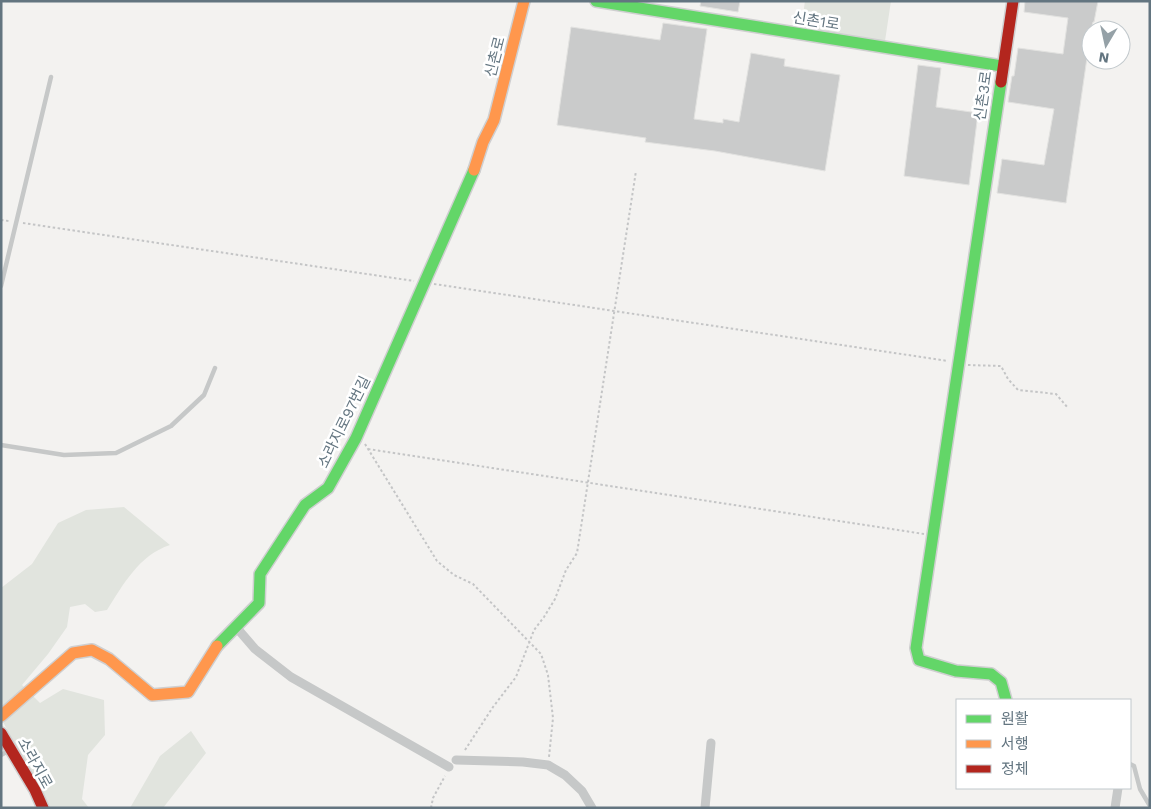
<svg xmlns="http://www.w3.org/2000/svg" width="1151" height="809" font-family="'Work Sans','Noto Sans KR',sans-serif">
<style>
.green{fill:#e1e4de}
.building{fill:#cacbcb;stroke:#e2e2e0}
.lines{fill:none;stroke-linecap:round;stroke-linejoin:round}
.fast-casing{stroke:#cfcfd0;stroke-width:14}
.slow-casing{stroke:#cfcfd0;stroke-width:14}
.jam-casing{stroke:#cfcfd0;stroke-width:14}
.path{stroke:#c4c5c6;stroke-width:2;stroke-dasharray:2.5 2.5;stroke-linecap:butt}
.lane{stroke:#c6c8c8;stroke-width:4.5}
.street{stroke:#c6c8c8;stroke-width:9}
.fast{stroke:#63d668;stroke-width:11}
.slow{stroke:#ff974d;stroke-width:11}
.jam{stroke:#b3261e;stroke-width:11}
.labels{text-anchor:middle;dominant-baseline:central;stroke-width:5;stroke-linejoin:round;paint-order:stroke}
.street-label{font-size:15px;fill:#637580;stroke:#fff}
</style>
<rect width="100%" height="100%" fill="#f3f2f0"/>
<path class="green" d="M805,1H891L885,41L801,29Z
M124,507L170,545C139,555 123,585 107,610L95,612L85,604L70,607L67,627L48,654L22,685L40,703L63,689L104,700L105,735L88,755L82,799L89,808H48L1,718V588L32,564L58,523L86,510Z
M191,731L206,753L163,808H130L160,756Z"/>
<path class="building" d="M701,1H740L738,12L700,6Z
M1025,1H1098L1094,22H1093L1091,30L1066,203L997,193L1002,159L1044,165L1054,109L1008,102L1012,76H1014L1018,48L1063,54L1068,18L1024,12Z
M663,23L707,29L694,119L723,123V119L739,122L751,53L785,59L784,66L840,75L825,171L715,151L645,142L646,138L557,125L571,27L660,40Z
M918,65L941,68L936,107L978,113L969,185L904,176Z"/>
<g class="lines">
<g class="fast-casing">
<path id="fast" d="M596,1L1002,66
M1001,82L916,648L919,660L956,671L991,674L1001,682L1006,700
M217,646L259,603L260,574L305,505L328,488L356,438L474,170"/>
</g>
<g class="slow-casing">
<path id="slow" d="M474,170L483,142L494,120L524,1
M1,716L73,653L92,650L109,659L152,695L188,692L217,646"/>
</g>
<g class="jam-casing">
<path id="jam" d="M1001,82L1013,1
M1,733L35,790L43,808"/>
</g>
<path class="path" d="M1,220L9,221
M23,223L414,281
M434,284L948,361
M968,365L1001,366L1008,379L1018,390L1056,394L1068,408
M365,444L437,561L454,575L473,584L541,654L548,675L553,718L549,757
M368,449L924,534
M465,750L493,707L516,677L534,630L544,617L555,599L566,570L577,553L636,171
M431,808L433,798L445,776"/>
<path class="lane" d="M1,286L51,77
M1,445L64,455L116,453L171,426L204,395L215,368
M1,755L10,750
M1130,764L1134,766L1140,789L1150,806"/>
<path class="street" d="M236,627L255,649L291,677L449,767
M456,760L523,762L548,765L565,775L582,791L592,808
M705,808L711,743
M1115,808L1118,788"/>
<use href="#fast" class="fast"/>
<use href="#slow" class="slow"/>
<use href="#jam" class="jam"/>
</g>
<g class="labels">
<g class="street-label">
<text transform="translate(816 21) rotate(9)">신촌1로</text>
<text transform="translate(495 57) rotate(-76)">신촌로</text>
<text transform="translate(983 96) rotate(-82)">신촌3로</text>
<text transform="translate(344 422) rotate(-64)">소라지로97번길</text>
<text transform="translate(35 763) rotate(61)">소라지로</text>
</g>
</g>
<rect width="1151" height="809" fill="none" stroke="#637580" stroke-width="5"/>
<rect x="956" y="699" width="175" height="90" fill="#ffffff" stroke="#c1c8cc"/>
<rect x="966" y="715" width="25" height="8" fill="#63d668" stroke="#c1c8cc"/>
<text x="1001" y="724" font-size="15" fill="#637580">원활</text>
<rect x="966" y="740" width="25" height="8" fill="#ff974d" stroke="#c1c8cc"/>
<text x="1001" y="749" font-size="15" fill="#637580">서행</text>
<rect x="966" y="765" width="25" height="8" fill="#b3261e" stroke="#c1c8cc"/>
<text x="1001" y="774" font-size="15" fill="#637580">정체</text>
<g transform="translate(1106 45) rotate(189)"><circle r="24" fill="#ffffff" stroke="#c1c8cc"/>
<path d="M0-4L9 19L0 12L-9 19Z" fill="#95a1a7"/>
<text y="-8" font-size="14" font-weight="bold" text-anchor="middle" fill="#637580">N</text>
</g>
</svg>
